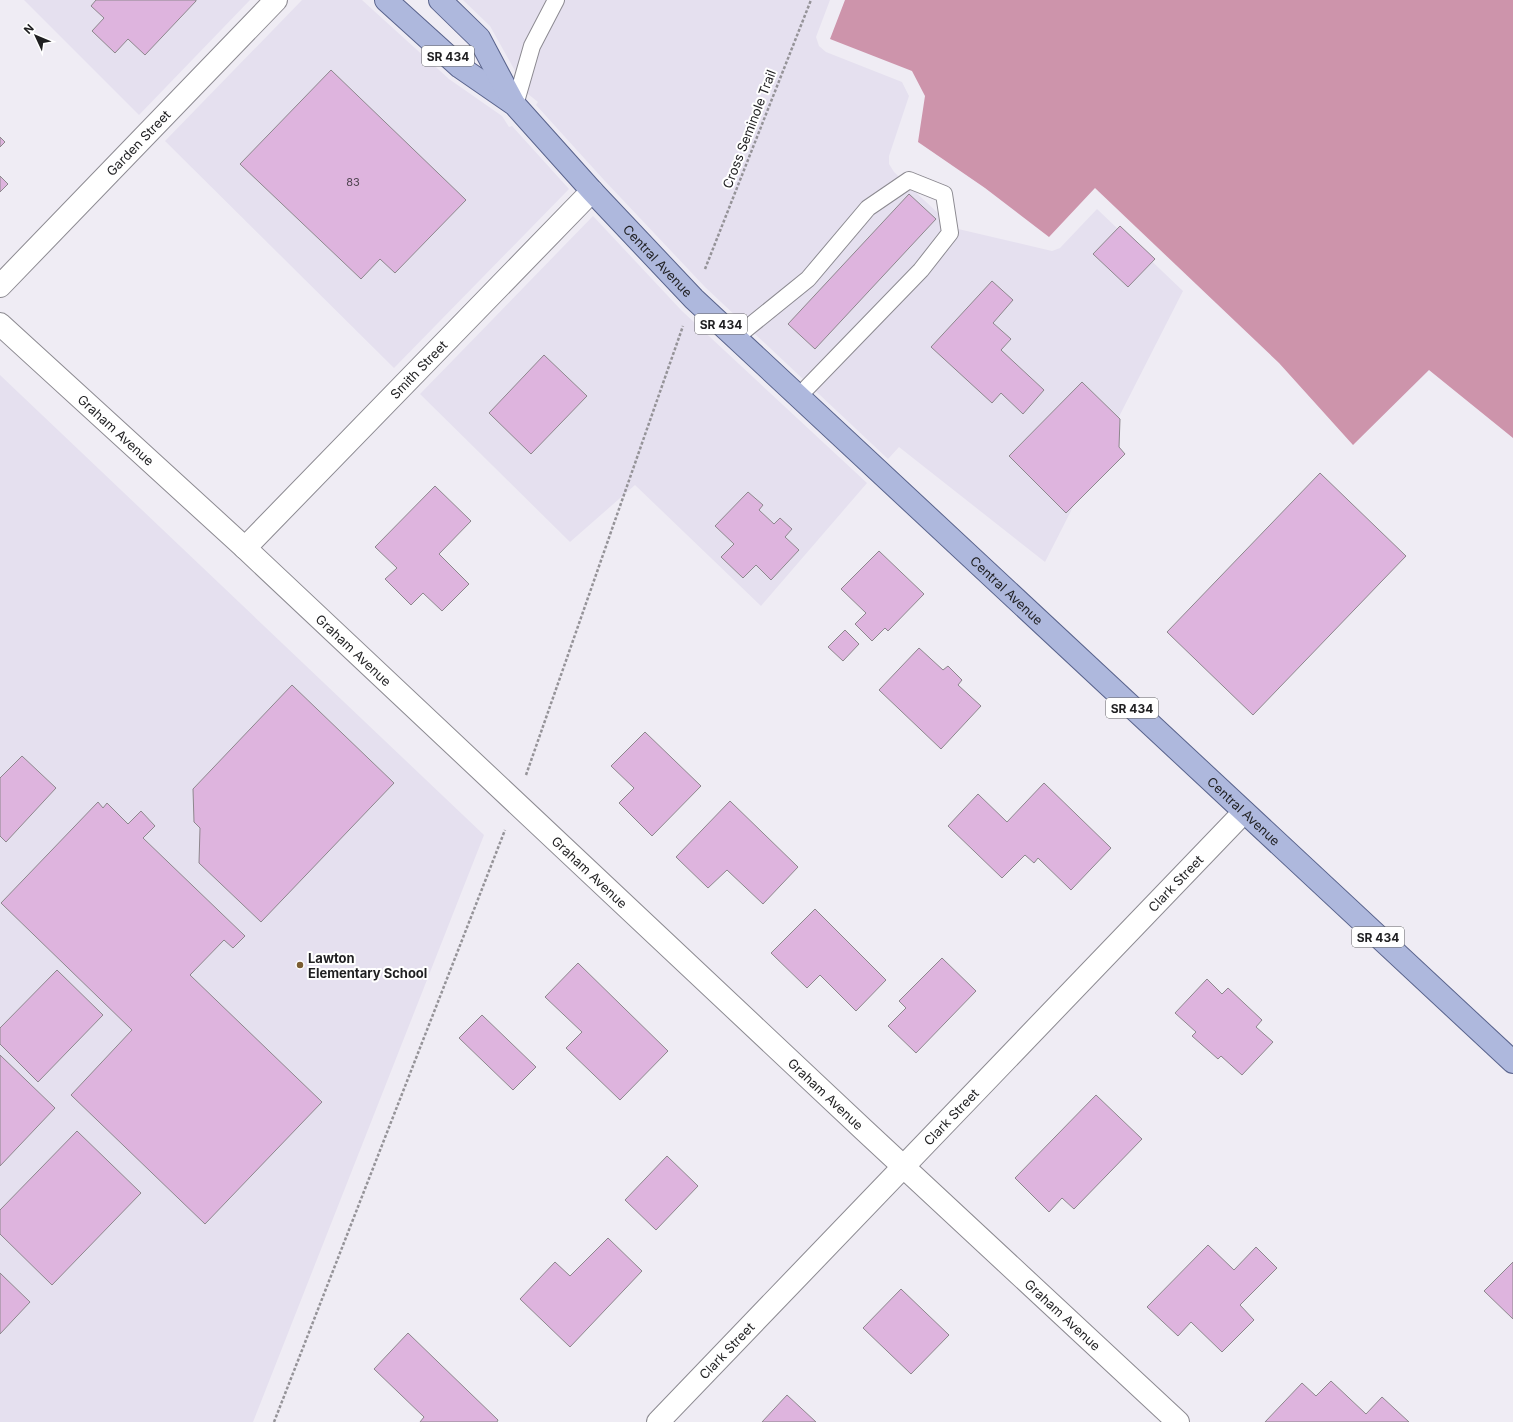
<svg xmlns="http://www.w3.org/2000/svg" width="1513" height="1422" font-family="Inter,sans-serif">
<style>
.built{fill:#e5e0ef}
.forest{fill:#cd94ab}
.building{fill:#deb4de;stroke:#8d878d}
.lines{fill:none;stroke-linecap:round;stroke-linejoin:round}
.service-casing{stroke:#8c8a91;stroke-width:18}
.minor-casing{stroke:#8c8a91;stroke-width:24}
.primary-casing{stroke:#59638c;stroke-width:24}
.path{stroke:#959398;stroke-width:2.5;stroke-dasharray:3 2;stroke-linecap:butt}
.service{stroke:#fff;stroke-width:16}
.minor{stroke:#fff;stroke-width:22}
.primary{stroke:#aeb8dd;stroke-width:22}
.poi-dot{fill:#7b5d31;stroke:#fff;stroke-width:1.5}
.labels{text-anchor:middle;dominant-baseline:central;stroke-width:4;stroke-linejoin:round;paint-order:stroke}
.number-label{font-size:11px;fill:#4f4450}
.shield{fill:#fff;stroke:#626264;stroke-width:1}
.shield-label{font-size:12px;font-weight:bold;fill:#1f1f21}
.street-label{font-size:13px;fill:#1f1f21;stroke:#fff}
.poi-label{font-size:13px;font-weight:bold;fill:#1f1f21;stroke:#fff;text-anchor:start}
</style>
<rect width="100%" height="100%" fill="#efecf4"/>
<path class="built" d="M24,0H250L139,115Z
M302,0H362L449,79L502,116L509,127L512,126L569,189L394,368L165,141Z
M463,0H830L816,37L819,46L826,52L902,82L909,96L889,156V164L894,172L954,228L1052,251L1060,248L1097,209L1183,291L1045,562L899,447L888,459L705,287L604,180L536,105L538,102L528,94L490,26Z
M593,216L682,311L867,483L761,606L635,485L570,542L420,394Z
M0,375L484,835L253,1422H0Z"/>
<path class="forest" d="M845,0H1513V438L1429,370L1353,445L1279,363L1095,188L1049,237L985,188L918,142L925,96L912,71L830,39Z"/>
<path class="building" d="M96,0H196V1L145,55L128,39L115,53L92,31L104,18L91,6Z
M331,70L466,200L395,273L380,259L361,279L240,164Z
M0,137L5,142L0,147Z
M0,176L8,184L0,192Z
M909,194L936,219L815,349L788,324Z
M1120,226L1155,259L1128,287L1093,254Z
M992,281L1013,300L993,323L1011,339L1001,350L1044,390L1023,414L1001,393L992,403L931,347Z
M544,355L587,396L531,454L489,413Z
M1082,382L1120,419L1119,447L1125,454L1066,513L1009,456Z
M1320,473L1406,556L1253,715L1167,632Z
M435,486L471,521L439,554L469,584L442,611L423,593L411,605L385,579L397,568L375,547Z
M748,492L763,505L759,510L774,524L780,518L792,529L785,537L799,550L771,580L756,565L743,578L721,557L734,544L715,526Z
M879,551L924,594L888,631L885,628L872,641L855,624L866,613L841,589Z
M845,630L859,644L843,661L828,647Z
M919,648L943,670L948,666L962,680L958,685L981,706L941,749L879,690Z
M292,685L394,783L261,922L199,863L200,828L194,822L193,789Z
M645,732L701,786L652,836L619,803L634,788L611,766Z
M22,756L56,788L6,842L0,836V778Z
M1044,783L1111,848L1071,890L1038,858L1034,863L1025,855L1002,878L948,826L978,794L1007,822Z
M730,801L798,867L763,904L727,870L708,888L676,857Z
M98,802L103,808L107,803L128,824L141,811L155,826L143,838L245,936L233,948L224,940L190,975L322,1102L205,1224L71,1095L132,1030L1,903Z
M815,909L886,980L856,1011L820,975L807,988L771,953Z
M942,958L976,991L916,1053L888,1026L906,1008L899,1001Z
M578,963L668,1051L620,1100L566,1048L582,1032L545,997Z
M57,970L103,1015L38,1082L0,1044V1028Z
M1207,979L1222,994L1228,988L1262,1020L1256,1027L1273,1042L1242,1075L1221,1056L1218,1059L1192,1036L1196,1032L1175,1013Z
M482,1015L536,1067L513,1090L459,1038Z
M0,1055L55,1108L0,1166Z
M1096,1095L1142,1139L1074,1209L1062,1198L1049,1212L1015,1178Z
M77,1131L141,1193L52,1285L0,1234V1210Z
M667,1156L698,1186L656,1230L625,1200Z
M608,1238L642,1271L570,1347L520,1299L555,1262L570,1276Z
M1208,1245L1234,1270L1256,1247L1277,1268L1240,1305L1254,1320L1222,1352L1191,1322L1178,1336L1147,1307Z
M1513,1262V1319L1484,1291Z
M0,1273L30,1302L0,1334Z
M901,1289L949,1335L911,1374L863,1328Z
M408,1333L498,1420L497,1422H420L424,1417L374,1369Z
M1331,1381L1366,1414L1382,1397L1409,1422H1265L1302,1383L1316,1396Z
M787,1395L816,1422H762Z"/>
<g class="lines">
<g class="service-casing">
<path id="service" d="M515,105L532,46L556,0
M735,338L808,279L868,208L909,180L944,194L950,233L921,270L798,397"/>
</g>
<g class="minor-casing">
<g id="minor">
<path id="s1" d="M0,286L276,0"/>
<path id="s2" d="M0,324L245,548L864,1130L1178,1422"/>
<path id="s3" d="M245,548L592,191"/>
<path id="s4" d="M658,1422L1244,812"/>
</g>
</g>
<g class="primary-casing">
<g id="primary">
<path id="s5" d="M386,0L460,67L515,105L592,191L694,299L1513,1062"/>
<path d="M440,0L479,38L513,102"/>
</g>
</g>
<path class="path" d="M705,269L811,0
M526,775L683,326
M274,1422L505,830"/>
<use href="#service" class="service"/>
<use href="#minor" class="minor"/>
<use href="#primary" class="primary"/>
</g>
<circle class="poi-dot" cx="300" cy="965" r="4"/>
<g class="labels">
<g class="number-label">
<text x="353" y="182">83</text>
</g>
<g class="shield">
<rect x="422" y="46" width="52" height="20" rx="3"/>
<rect x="695" y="314" width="52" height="20" rx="3"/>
<rect x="1106" y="698" width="52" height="20" rx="3"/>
<rect x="1352" y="927" width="52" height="20" rx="3"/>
</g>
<g class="shield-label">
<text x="448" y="56">SR 434</text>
<text x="721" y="324">SR 434</text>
<text x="1132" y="708">SR 434</text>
<text x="1378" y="937">SR 434</text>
</g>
<g class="street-label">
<text transform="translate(749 129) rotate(-69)">Cross Seminole Trail</text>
<text stroke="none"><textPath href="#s1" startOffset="199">Garden Street</textPath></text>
<text stroke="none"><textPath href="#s5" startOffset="378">Central Avenue</textPath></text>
<text stroke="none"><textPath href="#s3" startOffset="249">Smith Street</textPath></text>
<text stroke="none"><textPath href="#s2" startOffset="157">Graham Avenue</textPath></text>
<text stroke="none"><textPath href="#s5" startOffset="858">Central Avenue</textPath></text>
<text stroke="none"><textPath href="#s2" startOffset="481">Graham Avenue</textPath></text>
<text stroke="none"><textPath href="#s5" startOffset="1182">Central Avenue</textPath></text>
<text stroke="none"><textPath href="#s2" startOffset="805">Graham Avenue</textPath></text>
<text stroke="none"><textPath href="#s4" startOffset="747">Clark Street</textPath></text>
<text stroke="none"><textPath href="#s2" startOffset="1129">Graham Avenue</textPath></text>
<text stroke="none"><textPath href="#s4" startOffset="423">Clark Street</textPath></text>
<text stroke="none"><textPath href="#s2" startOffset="1453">Graham Avenue</textPath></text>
<text stroke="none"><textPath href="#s4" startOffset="99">Clark Street</textPath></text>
</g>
<g class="poi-label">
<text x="308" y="958">Lawton<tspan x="308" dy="15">Elementary School</tspan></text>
</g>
</g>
<g transform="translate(36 36) rotate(314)" stroke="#ffffff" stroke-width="3" paint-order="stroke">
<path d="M0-3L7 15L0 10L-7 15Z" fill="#1f1f21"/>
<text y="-6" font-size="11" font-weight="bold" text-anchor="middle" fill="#1f1f21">N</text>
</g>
</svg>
